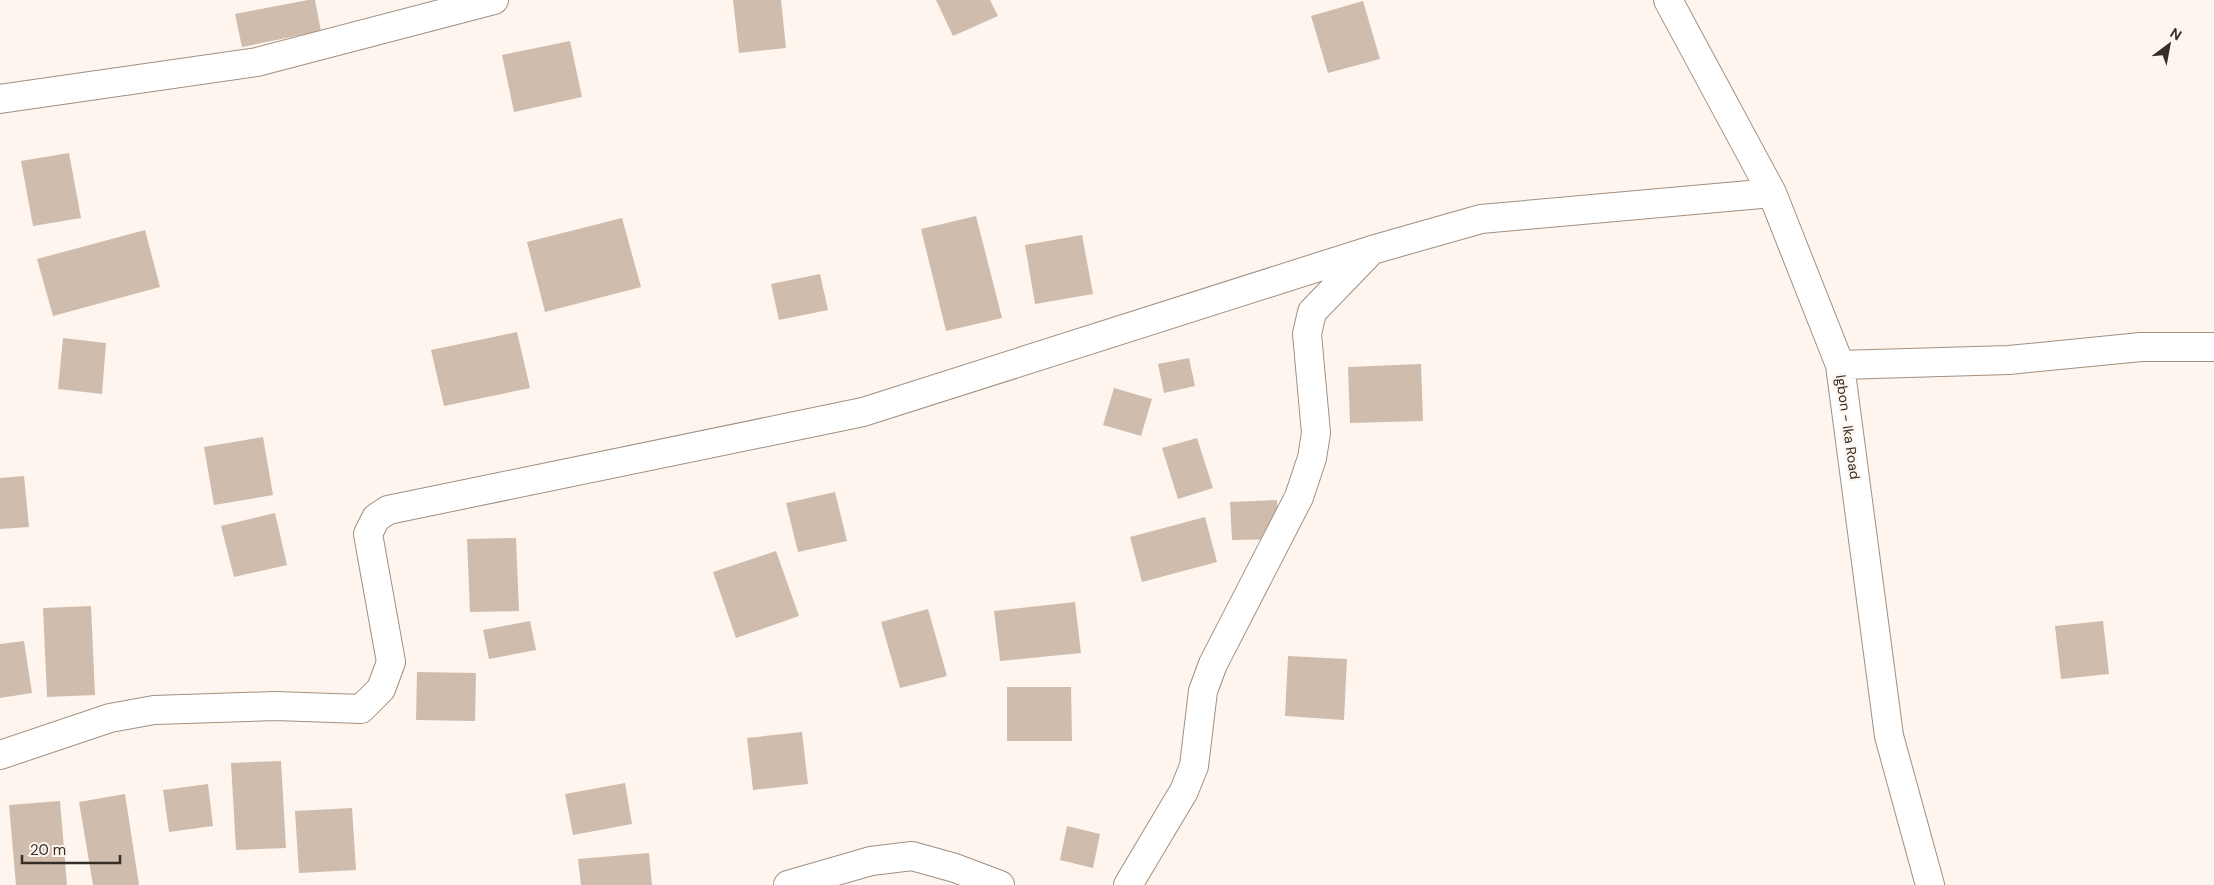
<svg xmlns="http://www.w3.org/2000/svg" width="2214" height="885" font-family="'DM Sans',sans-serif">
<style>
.building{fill:#d0bcac}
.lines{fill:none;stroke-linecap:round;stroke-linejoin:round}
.minor-casing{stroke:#a28f7f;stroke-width:30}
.minor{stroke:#fff;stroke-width:28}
.labels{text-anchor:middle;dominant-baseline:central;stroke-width:4.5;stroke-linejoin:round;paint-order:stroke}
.street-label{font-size:14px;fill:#352e27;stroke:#fef5ee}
</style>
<rect width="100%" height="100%" fill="#fef5ee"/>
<path class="building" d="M308,0H315L321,31L242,47L235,14Z
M733,0H781L786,48L739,53Z
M936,0H990L998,16L953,36Z
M1363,1L1380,59L1328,73L1311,16Z
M570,41L582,97L514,112L502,55Z
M69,153L81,218L33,226L21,161Z
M976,216L1002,318L946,331L921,229Z
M622,218L641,287L545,312L527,242Z
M145,230L160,287L53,316L37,259Z
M1082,235L1093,294L1035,304L1025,245Z
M820,274L828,310L779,320L771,284Z
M517,332L530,388L444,406L431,350Z
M63,338L106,343L102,394L58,389Z
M1189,358L1195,386L1164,393L1158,364Z
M1421,364L1423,421L1350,423L1348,367Z
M1114,388L1152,399L1141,436L1103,425Z
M263,437L273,495L214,505L204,447Z
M1197,438L1213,488L1178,499L1162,448Z
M24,476L29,527L0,529V478Z
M835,492L847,541L798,552L786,503Z
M1277,500L1279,539L1232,540L1230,502Z
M275,513L287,565L234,577L221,526Z
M1205,517L1217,562L1142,582L1130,537Z
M516,538L519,611L470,612L467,539Z
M776,551L799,616L736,638L713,572Z
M1075,602L1081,653L1000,661L994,611Z
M91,606L95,695L47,697L43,608Z
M928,609L947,676L900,688L881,622Z
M530,621L536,650L489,659L483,630Z
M2103,621L2109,674L2061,679L2055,626Z
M24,641L32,693L0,698V644Z
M1288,656L1347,659L1344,720L1285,716Z
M417,672L476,673L475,721L416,720Z
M1007,687H1071L1072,741H1007Z
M802,732L808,784L753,790L747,738Z
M281,761L286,848L236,850L231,763Z
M625,783L632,824L573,835L565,794Z
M208,784L213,826L169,832L163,790Z
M125,794L139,885H93L79,802Z
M60,801L67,885H16L9,805Z
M352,808L356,870L299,873L295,811Z
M1067,826L1100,834L1093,868L1060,860Z
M649,853L652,885H581L578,859Z"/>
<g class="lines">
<g class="minor-casing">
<path id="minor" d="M1668,0L1772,193L1840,365L1889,736L1930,885
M0,99L257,62L494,0
M1840,365L2009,360L2141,347H2214
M0,755L110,718L154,710L275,706L361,709L381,689L391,662L368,534L376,518L388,510L863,412L1372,250L1481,219L1772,193
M788,885L871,861L912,856L955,868L1000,885
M1128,885L1184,791L1194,766L1203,691L1213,664L1299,497L1312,458L1316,433L1307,334L1312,312L1369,253"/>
</g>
<use href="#minor" class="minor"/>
</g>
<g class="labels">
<g class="street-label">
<text transform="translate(1848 427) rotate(82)">Igbon - Ika Road</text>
</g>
</g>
<g transform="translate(2169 45) rotate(32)" stroke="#fef5ee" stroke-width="4" paint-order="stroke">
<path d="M0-4L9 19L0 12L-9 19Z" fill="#352e27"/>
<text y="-8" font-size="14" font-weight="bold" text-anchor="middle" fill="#352e27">N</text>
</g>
<path d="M22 855v8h98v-8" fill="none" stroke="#352e27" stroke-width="2.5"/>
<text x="30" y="855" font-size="15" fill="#352e27" stroke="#fef5ee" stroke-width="4" paint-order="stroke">20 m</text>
</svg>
